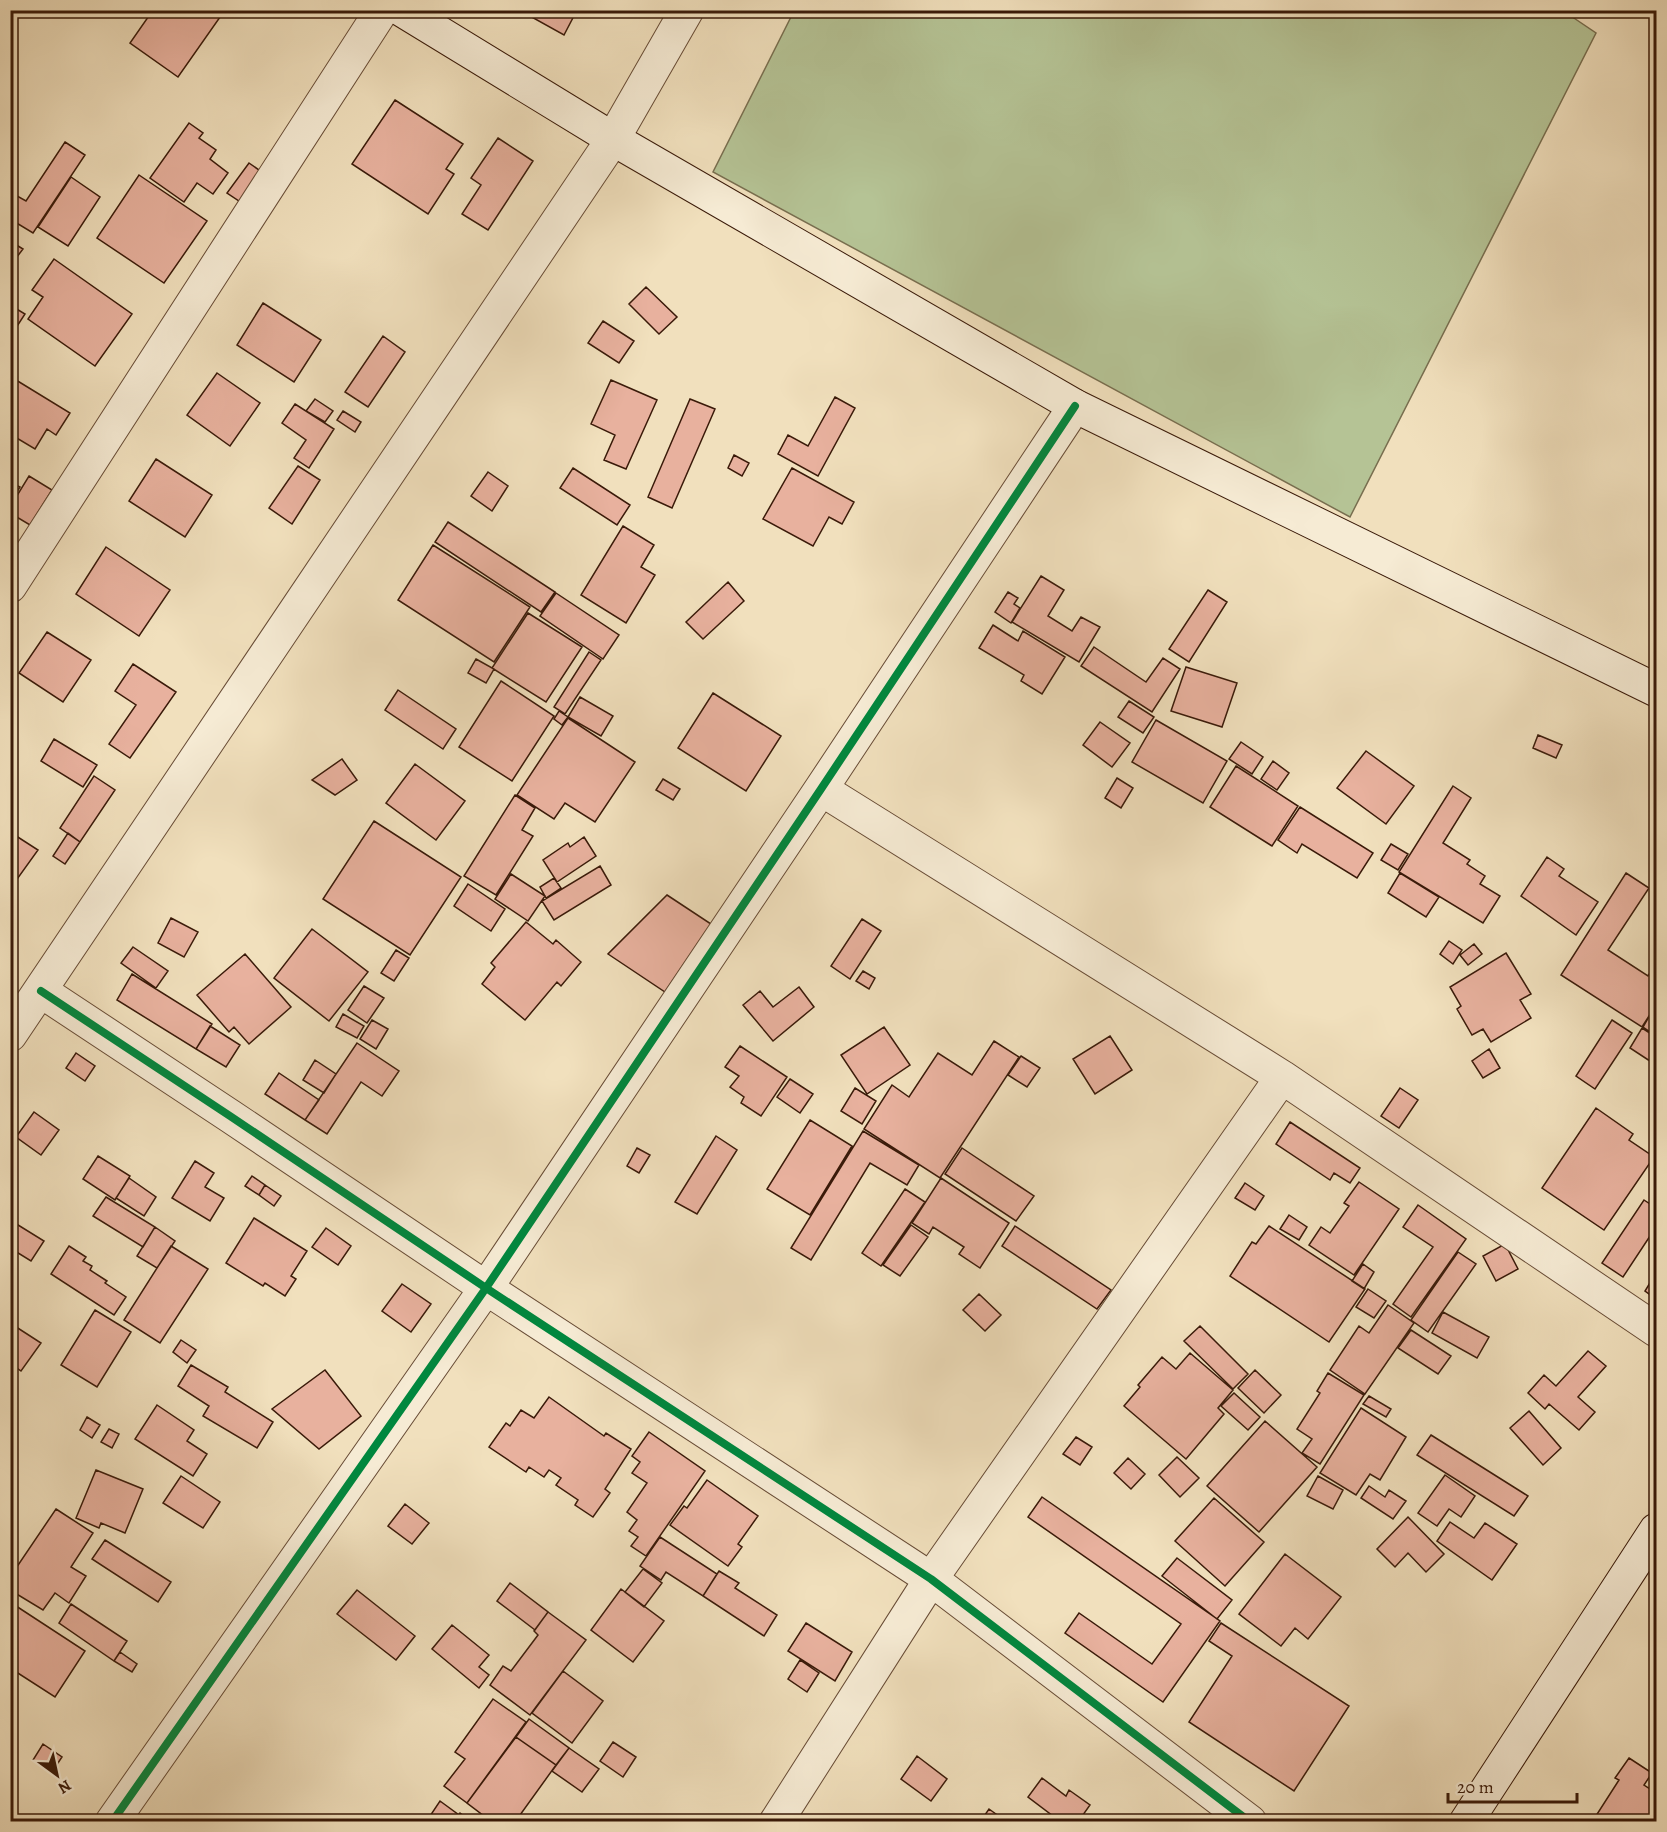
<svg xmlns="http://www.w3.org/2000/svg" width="1667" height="1832" font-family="Alegreya,serif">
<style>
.green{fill:#b5c395;stroke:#786e4f;stroke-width:1.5}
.building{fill:#e8b19e;stroke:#3a1a09;stroke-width:1.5}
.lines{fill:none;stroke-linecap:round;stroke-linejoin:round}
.street-casing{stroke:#684c36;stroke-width:35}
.secondary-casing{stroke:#3a1a09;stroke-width:35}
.street{stroke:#f6ebd4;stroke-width:33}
.secondary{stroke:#f6ebd4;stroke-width:33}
.cycleway-casing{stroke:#f6ebd4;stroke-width:11}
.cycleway{stroke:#00873e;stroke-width:8}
</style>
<rect width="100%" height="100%" fill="#f1e0bd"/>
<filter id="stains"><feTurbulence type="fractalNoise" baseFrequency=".00333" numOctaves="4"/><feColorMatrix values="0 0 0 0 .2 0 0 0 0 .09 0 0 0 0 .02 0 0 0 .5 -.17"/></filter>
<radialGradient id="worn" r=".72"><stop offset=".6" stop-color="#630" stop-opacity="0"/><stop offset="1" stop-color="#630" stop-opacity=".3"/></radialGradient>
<path class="green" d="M1562,10L1596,33L1350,517L713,172L794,11Z"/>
<path class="building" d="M153,10H225L178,77L130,43Z
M519,10H577L564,35Z
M395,100L463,144L446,169L454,174L428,214L352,164Z
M189,123L203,133L199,138L216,150L210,159L228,173L213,194L197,183L184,202L150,178Z
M498,138L533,161L488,230L462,214L481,185L471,178Z
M65,142L85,155L33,233L10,219V192L26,201Z
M249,163L266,175L245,205L227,193Z
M139,175L207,221L164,283L97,238Z
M71,177L100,197L68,246L38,227Z
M10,241L23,249L10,266Z
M54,259L132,314L95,366L28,319L43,297L32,290Z
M646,287L677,317L659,334L629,304Z
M263,303L321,340L294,382L237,345Z
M10,305L25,314L10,337Z
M603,321L634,341L619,363L588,343Z
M383,336L405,352L368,407L345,392Z
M217,373L260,403L230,446L187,415Z
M16,380L70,413L56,435L47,429L35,449L10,434V389Z
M611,380L657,400L626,469L604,460L615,435L591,424Z
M835,397L855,408L818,476L778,454L788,435L808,446Z
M315,399L333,411L325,422L306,411Z
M690,399L715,409L672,508L648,497Z
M295,404L334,429L309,468L294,458L306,440L282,423Z
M343,411L361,422L355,432L337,420Z
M734,455L749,463L742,476L728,468Z
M156,459L212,495L185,537L129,501Z
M298,466L320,480L292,524L269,508Z
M573,468L630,505L617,525L560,488Z
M792,468L854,502L842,524L829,517L813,546L763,519Z
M488,472L508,486L492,511L471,496Z
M29,476L52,490L30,525L10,513V507Z
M10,482L20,487L10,502Z
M448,522L555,592L541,612L435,542Z
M623,526L654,545L641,567L655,575L626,623L581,595Z
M433,545L530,607L494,662L398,600Z
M106,547L170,590L139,636L76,594Z
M1041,576L1064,590L1048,616L1072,631L1081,617L1100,627L1079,662L1012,622Z
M728,582L744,601L703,639L686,622Z
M1208,590L1227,602L1189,662L1169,649Z
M1008,592L1018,598L1014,604L1020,608L1011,623L995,612Z
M556,593L619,635L603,659L540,616Z
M528,613L582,647L546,702L492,668Z
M993,625L1018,641L1023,631L1065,657L1042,694L1021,681L1024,675L979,648Z
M47,632L91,660L63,702L19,673Z
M1094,647L1146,682L1163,658L1180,669L1152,712L1081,666Z
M589,652L601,660L565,714L554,707Z
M476,659L494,669L486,683L468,673Z
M133,664L176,692L130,758L109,744L136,705L115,691Z
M1186,667L1237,683L1222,727L1171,711Z
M501,681L554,716L512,781L459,747Z
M398,690L456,729L443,749L385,710Z
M713,693L781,736L746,791L678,748Z
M580,697L613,716L601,736L568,717Z
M1129,701L1154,717L1143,733L1118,717Z
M559,711L568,717L562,725L554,719Z
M568,718L635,762L595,822L565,803L554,819L517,795Z
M1156,720L1227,761L1203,803L1132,762Z
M1100,722L1130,743L1112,767L1083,745Z
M1538,735L1562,745L1556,758L1533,748Z
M54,739L97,765L83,787L41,761Z
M1241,742L1263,757L1252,774L1229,759Z
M1366,751L1414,786L1386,824L1337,788Z
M342,759L357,780L335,795L312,780Z
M1273,761L1289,773L1277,790L1261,779Z
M415,764L465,801L436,840L386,803Z
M1236,766L1298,806L1272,846L1210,807Z
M94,776L115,790L80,842L60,828Z
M1117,778L1133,788L1121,808L1105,798Z
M663,779L680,789L673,800L656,790Z
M1453,786L1471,798L1443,843L1470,860L1467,864L1485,876L1480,884L1500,896L1483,923L1399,872Z
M515,795L535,808L522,830L533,836L496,895L464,876Z
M1300,807L1373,853L1357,878L1302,844L1297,853L1278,840Z
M374,821L461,877L410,955L323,899Z
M10,832L38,850L10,889Z
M68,833L80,842L65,864L53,856Z
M584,837L596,856L557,882L543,860L568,843L570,847Z
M1391,844L1408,854L1398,870L1381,860Z
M1547,857L1564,869L1559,876L1598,902L1576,935L1521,896Z
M600,866L611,885L554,920L542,901Z
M1400,873L1439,897L1426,917L1388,893Z
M1626,873L1649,888L1608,950L1648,976L1656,963V1005L1642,1027L1561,975Z
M511,874L545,896L528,921L495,899Z
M554,878L561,888L546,898L540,887Z
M468,884L505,909L491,931L454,906Z
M667,895L711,924L665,992L608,954Z
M171,918L198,932L184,957L158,943Z
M862,919L881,931L850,979L831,966Z
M526,922L553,944L556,940L581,962L561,986L557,982L525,1020L482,984L495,967L491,963Z
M312,929L368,972L329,1021L274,978Z
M1449,941L1462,950L1453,964L1440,954Z
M1474,944L1482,954L1468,965L1460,955Z
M133,947L168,971L156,988L121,963Z
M396,950L409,958L394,981L381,973Z
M1506,953L1531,994L1520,1000L1531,1018L1491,1042L1483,1029L1472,1035L1457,1009L1461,1006L1450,987Z
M245,954L291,1007L249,1044L234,1027L229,1032L197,995Z
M863,971L875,978L869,989L856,981Z
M132,974L212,1024L196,1049L117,1000Z
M364,986L384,998L367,1023L348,1010Z
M799,987L814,1007L773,1041L743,1005L760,991L773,1007Z
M1654,1008L1656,1010V1036L1643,1027Z
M343,1014L364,1026L357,1038L336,1027Z
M372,1020L388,1029L376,1049L360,1039Z
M1612,1020L1632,1033L1595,1089L1576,1076Z
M210,1026L240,1045L226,1067L196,1049Z
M884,1027L910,1065L867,1094L841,1055Z
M1642,1028L1656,1037V1065L1630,1048Z
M1110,1036L1132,1070L1095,1094L1073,1059Z
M994,1041L1019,1057L940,1178L864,1129L892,1085L909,1097L938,1053L972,1075Z
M357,1043L399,1071L382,1096L361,1082L327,1134L305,1120Z
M740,1046L787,1077L761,1116L741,1103L744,1097L730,1087L739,1076L725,1067Z
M1489,1049L1500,1068L1483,1078L1472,1061Z
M76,1053L95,1066L85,1081L66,1068Z
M1021,1056L1040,1068L1027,1087L1008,1075Z
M315,1060L336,1074L324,1093L303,1080Z
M279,1073L319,1100L305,1120L265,1094Z
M790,1079L813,1094L800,1113L777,1097Z
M855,1088L876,1101L862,1124L841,1111Z
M1400,1088L1418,1100L1399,1128L1381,1116Z
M1596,1108L1633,1134L1629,1140L1654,1157L1604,1230L1542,1188Z
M34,1112L59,1130L41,1155L16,1137Z
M810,1120L852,1146L810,1215L767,1189Z
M1290,1122L1360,1168L1350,1183L1334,1173L1330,1180L1276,1144Z
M863,1131L919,1165L907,1185L870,1163L811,1260L791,1248Z
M716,1136L737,1150L697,1214L675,1202Z
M637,1148L650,1155L639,1173L627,1166Z
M962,1148L1034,1196L1016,1221L945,1174Z
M98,1156L130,1176L115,1200L83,1179Z
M195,1161L214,1173L205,1187L224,1198L210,1221L172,1198Z
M252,1176L265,1185L259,1195L245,1186Z
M129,1178L156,1197L144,1216L116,1198Z
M941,1178L1009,1223L980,1268L959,1254L964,1247L933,1227L929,1234L912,1223Z
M1359,1182L1399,1209L1354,1275L1309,1245L1321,1227L1330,1233L1349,1206L1344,1203Z
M1245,1183L1264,1196L1255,1210L1235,1198Z
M265,1185L281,1196L274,1206L259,1195Z
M905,1189L925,1202L881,1266L862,1253Z
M106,1197L155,1227L143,1247L93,1216Z
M1644,1200L1656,1208V1227L1623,1277L1602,1263Z
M1418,1205L1466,1239L1411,1317L1393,1304L1433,1247L1403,1227Z
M1289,1215L1307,1227L1299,1240L1280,1229Z
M254,1218L307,1251L291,1276L296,1279L285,1296L265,1283L263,1286L226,1263Z
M10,1220L44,1241L31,1261L10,1248Z
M911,1225L928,1237L900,1276L883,1265Z
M1015,1226L1111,1290L1097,1309L1002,1246Z
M1269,1226L1365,1289L1329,1342L1230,1276L1252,1242L1256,1244Z
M155,1227L175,1241L157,1268L137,1256Z
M326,1228L351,1246L338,1265L312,1247Z
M1505,1244L1518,1269L1496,1281L1483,1256Z
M69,1246L86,1257L83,1261L92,1266L90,1270L107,1281L105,1283L126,1297L114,1315L51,1274Z
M171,1246L208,1269L160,1343L124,1320Z
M1458,1252L1476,1264L1428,1332L1411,1320Z
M1363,1264L1374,1272L1364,1289L1352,1281Z
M1656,1273V1299L1645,1291Z
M402,1284L431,1304L411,1332L382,1311Z
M1368,1289L1386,1301L1374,1318L1356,1307Z
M979,1294L1001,1315L985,1331L963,1310Z
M1388,1305L1414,1323L1365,1394L1330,1370L1359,1326L1369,1333Z
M95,1310L131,1332L97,1387L61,1365Z
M1443,1312L1489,1337L1477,1358L1432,1333Z
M10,1323L41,1343L21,1371L10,1363Z
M1200,1326L1248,1374L1233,1389L1184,1341Z
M1411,1330L1451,1356L1438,1374L1398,1348Z
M181,1340L196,1350L187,1363L173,1352Z
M1588,1351L1606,1366L1578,1397L1595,1412L1579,1430L1549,1404L1545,1409L1528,1393L1544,1375L1556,1386Z
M1190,1353L1233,1390L1218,1408L1224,1414L1186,1459L1124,1406L1140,1387L1138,1385L1162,1357L1176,1369Z
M191,1365L228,1387L225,1392L273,1422L257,1448L203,1416L209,1406L178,1386Z
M325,1370L361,1416L319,1449L272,1409Z
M1255,1370L1281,1395L1264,1413L1238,1388Z
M1328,1373L1364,1395L1320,1464L1302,1453L1312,1439L1297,1429L1320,1393L1317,1391Z
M1234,1393L1260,1417L1248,1430L1221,1406Z
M1369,1396L1391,1409L1386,1417L1363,1404Z
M549,1397L604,1436L606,1433L631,1449L605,1489L610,1493L593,1517L575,1505L578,1500L556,1485L561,1478L549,1470L544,1477L529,1467L526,1472L489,1447L506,1423L510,1426L521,1410L534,1418Z
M157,1405L194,1430L187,1441L207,1454L193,1476L135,1439Z
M1361,1408L1406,1437L1380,1480L1370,1474L1356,1495L1320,1473Z
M1529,1411L1561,1448L1543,1465L1510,1428Z
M87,1417L100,1425L92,1438L80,1430Z
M1265,1421L1317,1467L1259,1532L1207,1486Z
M109,1429L119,1434L112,1448L101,1442Z
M649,1432L705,1471L646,1556L631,1546L638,1537L629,1531L637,1520L627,1512L647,1483L632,1473L640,1462L632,1456Z
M1431,1435L1528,1496L1514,1516L1417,1455Z
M1076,1437L1092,1447L1080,1465L1063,1454Z
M1177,1457L1199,1478L1180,1497L1159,1475Z
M1128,1458L1145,1474L1131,1489L1114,1473Z
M96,1470L143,1489L125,1533L101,1523L99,1528L76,1518Z
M1445,1475L1475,1496L1461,1517L1449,1509L1437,1526L1418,1513Z
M181,1476L220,1502L203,1528L163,1503Z
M1318,1476L1343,1490L1333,1509L1307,1496Z
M707,1480L758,1516L738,1544L742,1547L728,1566L670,1525L684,1506L687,1508Z
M1369,1486L1385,1497L1389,1490L1406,1501L1393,1519L1361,1498Z
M1042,1497L1220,1621L1163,1702L1065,1633L1079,1613L1152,1664L1181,1624L1028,1517Z
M1214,1498L1264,1542L1225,1586L1175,1541Z
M405,1504L429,1523L412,1544L388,1526Z
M56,1509L93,1533L71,1567L86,1576L69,1603L55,1593L43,1610L10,1590V1577Z
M1408,1517L1444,1554L1426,1572L1408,1553L1395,1567L1377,1549Z
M1450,1522L1474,1538L1485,1523L1517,1544L1492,1580L1437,1541Z
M660,1537L717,1574L703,1596L666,1572L661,1580L640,1566Z
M105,1540L171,1582L158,1602L92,1559Z
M1285,1554L1341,1597L1308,1639L1295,1628L1281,1646L1239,1614Z
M1177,1558L1232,1600L1217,1619L1162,1576Z
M643,1569L662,1583L644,1607L625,1592Z
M719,1571L739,1583L735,1588L777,1615L764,1636L703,1596Z
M510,1583L548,1612L535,1630L497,1601Z
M621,1589L664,1621L633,1662L591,1630Z
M357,1590L415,1636L396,1660L337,1614Z
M13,1604L85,1651L55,1697L10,1668V1608Z
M71,1604L127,1641L114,1661L59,1623Z
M548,1612L586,1640L530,1715L490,1685L503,1666L511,1671L538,1635L534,1631Z
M806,1623L852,1652L835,1681L788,1651Z
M1221,1623L1349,1706L1294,1791L1189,1722L1232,1656L1209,1641Z
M452,1625L489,1655L479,1667L489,1675L479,1688L432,1649Z
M120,1652L137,1664L132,1672L114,1661Z
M800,1660L819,1673L807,1692L788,1679Z
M563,1671L603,1701L572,1743L532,1713Z
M493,1699L526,1722L467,1803L444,1786L465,1759L455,1752Z
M529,1719L569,1748L556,1765L516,1737Z
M516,1737L556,1765L515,1822H492L467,1803Z
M613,1742L636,1757L623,1777L600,1761Z
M43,1744L62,1757L52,1772L33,1760Z
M569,1748L599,1769L582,1792L552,1771Z
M917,1756L947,1779L931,1801L901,1779Z
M1629,1758L1652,1773L1644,1785L1656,1793V1822H1592L1619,1780L1615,1778Z
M1042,1778L1066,1796L1069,1790L1090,1805L1078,1822H1061L1028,1797Z
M440,1801L459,1815L455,1822H426Z
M989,1809L1007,1822H980Z
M460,1813L472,1822H455Z"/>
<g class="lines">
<g class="street-casing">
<path id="street" d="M10,586L382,10
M821,789L1282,1077L1656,1330
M41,991L230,1116L486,1288L931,1579L1250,1822
M10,1035L613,139L687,10
M112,1822L486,1288L821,789L1075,406
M776,1822L931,1579L1282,1077"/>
</g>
<g class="secondary-casing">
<path id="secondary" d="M402,10L613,139L1075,406L1656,690
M1466,1822L1656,1530"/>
</g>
<use href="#street" class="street"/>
<use href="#secondary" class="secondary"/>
<g class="cycleway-casing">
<path id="cycleway" d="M41,991L230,1116L486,1288L931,1579L1250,1822
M112,1822L486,1288L821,789L1075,406"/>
</g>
<use href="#cycleway" class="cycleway"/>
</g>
<rect width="1667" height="1832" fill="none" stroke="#f1e0bd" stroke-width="36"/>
<rect x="12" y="12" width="1643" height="1808" fill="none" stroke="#3a1a09" stroke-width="3"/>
<rect x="18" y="18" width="1631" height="1796" fill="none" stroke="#3a1a09" stroke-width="1.5"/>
<g transform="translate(57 1775) rotate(147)" stroke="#f6ebd4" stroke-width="4.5" paint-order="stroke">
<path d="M0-4.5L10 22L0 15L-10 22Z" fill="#3a1a09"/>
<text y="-9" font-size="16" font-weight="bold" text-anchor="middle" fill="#3a1a09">N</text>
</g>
<path d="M1448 1793v9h129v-9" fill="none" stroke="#3a1a09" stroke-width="3"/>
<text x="1457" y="1793" font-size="18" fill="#3a1a09" stroke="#f6ebd4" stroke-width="4.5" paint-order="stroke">20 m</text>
<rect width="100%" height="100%" filter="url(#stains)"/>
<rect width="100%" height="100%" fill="url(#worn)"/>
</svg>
